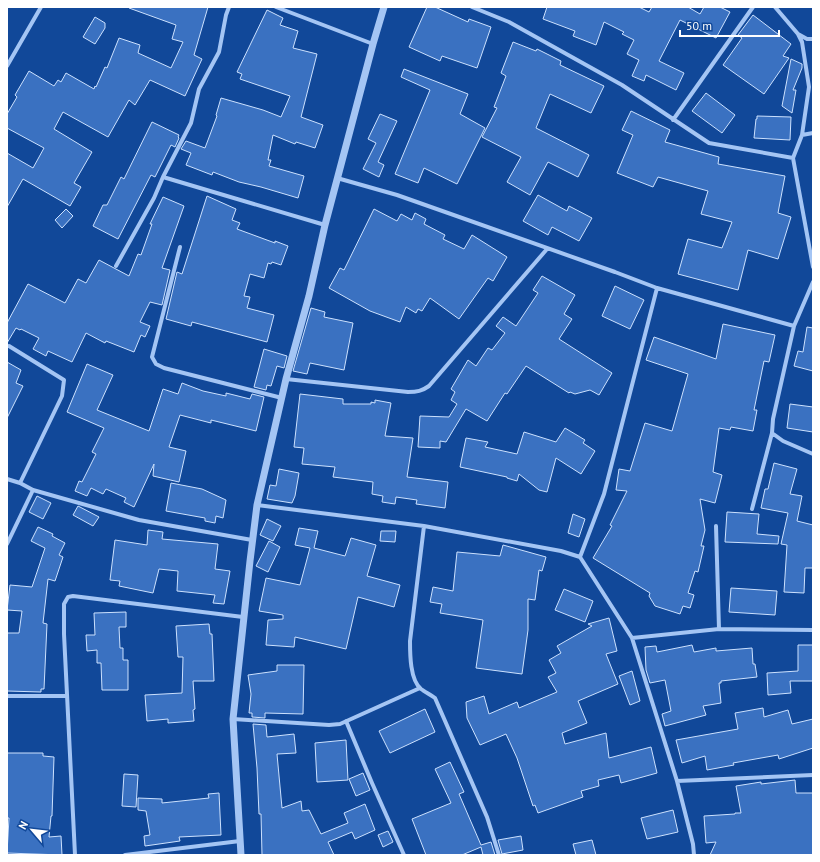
<svg xmlns="http://www.w3.org/2000/svg" width="820" height="862" font-family="'PT Sans',sans-serif">
<style>
.building{fill:#3a71c1;stroke:#cce1fe}
.lines{fill:none;stroke-linecap:round;stroke-linejoin:round}
.minor{stroke:#a4c5f4;stroke-width:4}
.tertiary{stroke:#a4c5f4;stroke-width:7}
</style>
<rect width="100%" height="100%" fill="#114899"/>
<path class="building" d="M129,7H208L194,55L202,59L185,96L150,80L135,105L129,100L108,137L63,112L54,129L92,152L74,183L81,187L70,206L23,179L7,207V153L33,168L44,148L7,128V114L17,97L15,95L29,71L54,86L58,80L61,82L66,73L94,89L95,86L96,87L105,67L107,68L119,38L140,45L138,53L171,68L183,42L172,39L176,25L129,8Z
M427,7H435L468,22L469,19L491,27L477,68L442,56L440,61L409,47Z
M547,7H639L649,12L652,7H688L700,14L704,7H720L730,12L716,38L680,20L659,61L684,73L676,90L646,75L644,81L632,76L639,60L627,54L634,40L622,34L624,32L604,22L596,45L573,36L575,31L543,19Z
M267,10L283,18L280,25L298,31L293,48L317,54L301,117L323,125L315,148L296,142L295,144L273,135L268,160H271L269,166L304,176L298,198L261,187L239,182L213,172L212,175L186,165L191,153L181,149L186,141L205,148L217,116L216,115L221,98L263,110L281,117L290,96L240,79L242,74L237,72Z
M753,15L791,44L783,56L789,58L764,94L723,65L742,38L738,35Z
M95,17L105,23V28L95,44L83,37Z
M513,42L536,51L537,49L561,61L560,65L604,86L591,113L550,94L536,128L589,155L578,177L548,162L530,195L507,182L521,157L482,137L497,108L494,107L506,76L501,73Z
M791,59L802,64V68L793,90H796L792,113L782,106Z
M404,69L468,94L460,114L485,128L457,184L424,168L418,183L395,174L430,90L401,77Z
M706,93L735,115L722,133L692,111Z
M631,111L670,130L665,142L719,157L718,164L785,176L778,213L791,217L778,259L748,250L738,290L678,274L688,239L722,248L732,222L701,214L708,191L658,177L653,187L617,173L633,135L622,130Z
M380,114L397,121L378,162L384,165L379,177L363,169L376,143L368,139Z
M757,116L791,117L790,140L754,138L756,119H757Z
M152,122L179,135L178,137L179,138L175,147L171,145L155,177L151,175L118,239L93,226L103,205H107L121,177L124,179Z
M538,195L567,211L569,206L592,218L579,241L552,227L548,235L523,221Z
M207,196L236,209L232,220L240,223L237,229L275,243V241L288,246L281,265L272,262L271,264L268,263L264,278L250,274L244,296L250,297L247,308L274,315L267,342L192,322L191,326L166,319L177,272L182,274Z
M163,197L184,206L162,268L170,270L162,305L150,302L140,322L150,326L145,337L141,335L134,352L106,341L105,343L86,333L72,362L48,351L46,356L33,349L39,338L21,329L20,330L16,328L7,343V323L28,284L65,303L78,279L86,283L99,260L129,276L138,254L141,255L152,224H150Z
M66,209L73,216L62,228L55,220Z
M374,209L397,221L401,214L412,220L415,213L426,219L424,224L445,235L443,239L464,249L472,235L507,257L493,281L488,278L459,319L430,298L422,311L418,309L416,313L406,307L400,322L370,311L329,288L340,268L344,270Z
M542,276L575,295L564,314L572,319L559,339L612,373L599,395L590,390L575,394L570,392L569,393L526,366L507,394L505,393L487,421L466,409L446,442L440,441V448L418,447L420,416L449,417L457,404L451,400L455,392L451,389L468,360L476,366L488,348L492,350L505,333L496,326L503,317L516,326L538,293L533,290Z
M615,286L644,300L630,329L602,316Z
M311,308L325,312L324,317L353,323L344,370L310,363L307,374L293,371Z
M723,324L775,335L769,362L764,361L754,410H757L753,431L731,427L730,430L719,428L713,472L722,475L715,503L700,499L705,530L701,546H704L698,572L695,571L688,593L694,595L690,608L683,606L680,614L655,606L649,596L650,593L593,558L612,526L610,525L627,491L616,490L619,469L630,471L645,423L672,431L688,374L646,360L654,337L716,359Z
M807,327L813,328V371L794,366L798,351L803,352Z
M264,349L287,356L284,368L277,366L271,386L267,385L266,390L254,387Z
M7,362L21,370L16,383L23,386L7,418Z
M87,364L113,375L97,410L149,431L163,389L178,394L182,383L203,391L226,396V393L250,399L252,394L264,397L256,431L211,420V423L180,415L169,447L186,451L179,482L153,476L154,464L134,507L124,502L126,498L106,489L103,494L91,488L87,496L75,491L79,481L82,482L96,454L92,452L104,428L67,412Z
M300,394L343,399V404H371V402L375,403V400L391,403L385,436L413,438L407,477L448,482L445,508L416,504L417,500L396,497L395,504L382,502L383,496L372,494L373,482L333,477L335,467L302,464L304,448L294,447Z
M790,404L813,407V432L787,428Z
M565,428L585,440L583,443L595,451L581,474L556,458L547,492L539,490L519,474L517,481L507,478V477L460,467L466,438L488,442L485,447L517,454L524,432L556,442Z
M774,463L797,469L790,494L802,496L797,521L813,525V568H805L804,593L784,592L787,545L781,544L788,513L761,508L765,489H768Z
M279,469L299,473L295,496L292,503L267,499L270,485L276,486Z
M171,483L202,489L226,500L223,518L216,516L215,523L205,521V518L166,511Z
M37,496L51,503L43,519L29,512Z
M78,506L99,517L93,526L73,515Z
M727,512L759,514L757,534L779,536L778,544L725,542Z
M573,514L585,519L579,537L568,533Z
M267,519L281,526L273,541L260,535Z
M38,527L53,534L52,536L65,543L59,555L63,557L55,581L48,579L43,623L47,624L44,689H41V692L7,691V633H19L22,611L7,610L10,585L32,587L45,548L31,541Z
M299,528L318,531L314,548L345,556L351,538L376,545L367,576L400,585L394,607L358,597L346,649L295,637L294,647L266,645L268,620L283,619V615L259,611L266,578L300,585L310,548L295,545Z
M148,530L163,532L162,539L218,544L215,569L230,571L224,604L213,603L215,595L177,591L178,571L159,569L153,593L119,586L120,581L110,580L115,540L147,545Z
M381,531H396L395,542L380,541Z
M269,541L280,547L268,572L256,566Z
M503,545L546,557L542,571L539,570L535,600L528,599V630L522,674L476,668L483,620L440,613L442,604L430,602L433,587L453,591L457,552L500,556Z
M731,588L777,591L775,615L729,612Z
M564,589L593,601L585,622L555,610Z
M126,612V627H119L120,648H123V660H128V690H102L101,663H97V650L87,651L86,635H95L94,613Z
M609,618L617,651L606,654L618,684L578,701L587,723L562,733L565,744L606,733L609,758L651,747L657,773L621,783L619,775L598,780L599,786L581,791L583,797L538,813L535,805L533,806L517,758L506,734L480,745L467,718L466,702L484,696L489,714L517,702L519,708L557,692L548,677L556,673L549,660L561,653L557,646L592,626L588,624Z
M209,624L210,634H212L214,681H193L195,709L193,710L194,721L168,723V719L147,721L145,695L182,693L183,657H178L176,626Z
M692,645L694,652L716,648V651L752,648L753,664H755L757,677L721,681V683H719L721,703L703,706L706,715L665,726L662,714L671,711L665,680L650,683L646,670L645,647L656,646L657,652Z
M798,645H813V681H790L791,693L768,695L767,673L798,671Z
M277,665H304L303,714L265,713V718L252,717V713H249L251,694L248,675L277,671Z
M632,671L640,701L630,705L619,676Z
M763,708L764,717L788,710L792,724L813,719V748L779,759L778,755L733,763L734,765L707,770L705,756L682,763L676,740L738,729L735,713Z
M425,709L435,732L390,753L379,731Z
M253,724L266,725L267,737L294,734L296,753L277,754L282,808L301,801L302,811L309,810L321,834L348,823L344,813L365,804L375,830L355,839L352,832L328,842L334,855H262L261,814H259L257,768Z
M346,740L348,780L317,782L315,743Z
M7,753H43V756L54,757L52,816H51L49,837L61,836L62,855L7,853L9,818H7Z
M450,762L464,792L459,794L481,845L491,842L495,855H483L481,847L462,855H426L412,819L451,803L435,769Z
M363,773L370,790L356,796L349,779Z
M124,774L138,775L136,807L122,806Z
M795,780L796,793H813V855H710L716,842L706,843L704,816L735,814V813H741L736,786L761,782V784Z
M219,793L221,835L179,837L180,841L145,846L144,836L150,835L146,811L138,810V798L162,799V803L209,798L208,794Z
M673,810L678,832L647,839L641,818Z
M388,831L393,842L383,847L378,835Z
M521,836L523,850L502,854L498,840Z
M592,840L596,855H576L573,844Z"/>
<g class="lines">
<path class="minor" d="M276,7L373,44
M472,7L509,22L622,85L709,143L793,158L802,135L813,133
M775,7L798,34L802,42L809,87L802,135
M798,34L807,39H813
M7,66L41,7
M673,120L753,7
M793,158L813,267
M163,177L325,225
M337,178L397,195L615,272L657,288L794,326
M180,247L152,357L156,364L164,368L282,398
M116,266L154,198L163,177L191,123L199,89L219,52L226,15L229,7
M813,282L794,326L773,419L772,433L783,441L813,454
M657,288L604,494L580,557L632,638L677,781L693,844L694,855
M9,346L64,380L62,396L20,483
M286,379L408,392C417,392 422,391 429,386L547,249
M7,479L20,483L33,490L139,520L252,540
M257,505L424,526L410,641C410,654 410,680 421,689C425,692 431,695 435,698L487,817L499,855
M752,509L772,433
M424,526L561,551L580,557
M716,526L719,629
M7,544L33,490
M632,638L719,629L813,630
M7,696H67
M233,719L329,725L340,724L420,688
M346,721L372,783L404,855
M677,781L813,775
M75,855L64,634V604L68,597L73,596L243,617
M125,855L240,841"/>
<path class="tertiary" d="M241,855L233,719L250,561L257,505L286,379L309,296L325,225L373,44L384,7"/>
</g>
<rect width="820" height="862" fill="none" stroke="#ffffff" stroke-width="16"/>
<g transform="translate(32 830) rotate(298)" stroke="#114899" stroke-width="3" paint-order="stroke">
<path d="M0-3L7 15L0 10L-7 15Z" fill="#ffffff"/>
<text y="-6" font-size="11" font-weight="bold" text-anchor="middle" fill="#ffffff">N</text>
</g>
<path d="M680 30v6h99v-6" fill="none" stroke="#ffffff" stroke-width="2"/>
<text x="686" y="30" font-size="12" fill="#ffffff" stroke="#114899" stroke-width="3" paint-order="stroke">50 m</text>
</svg>
